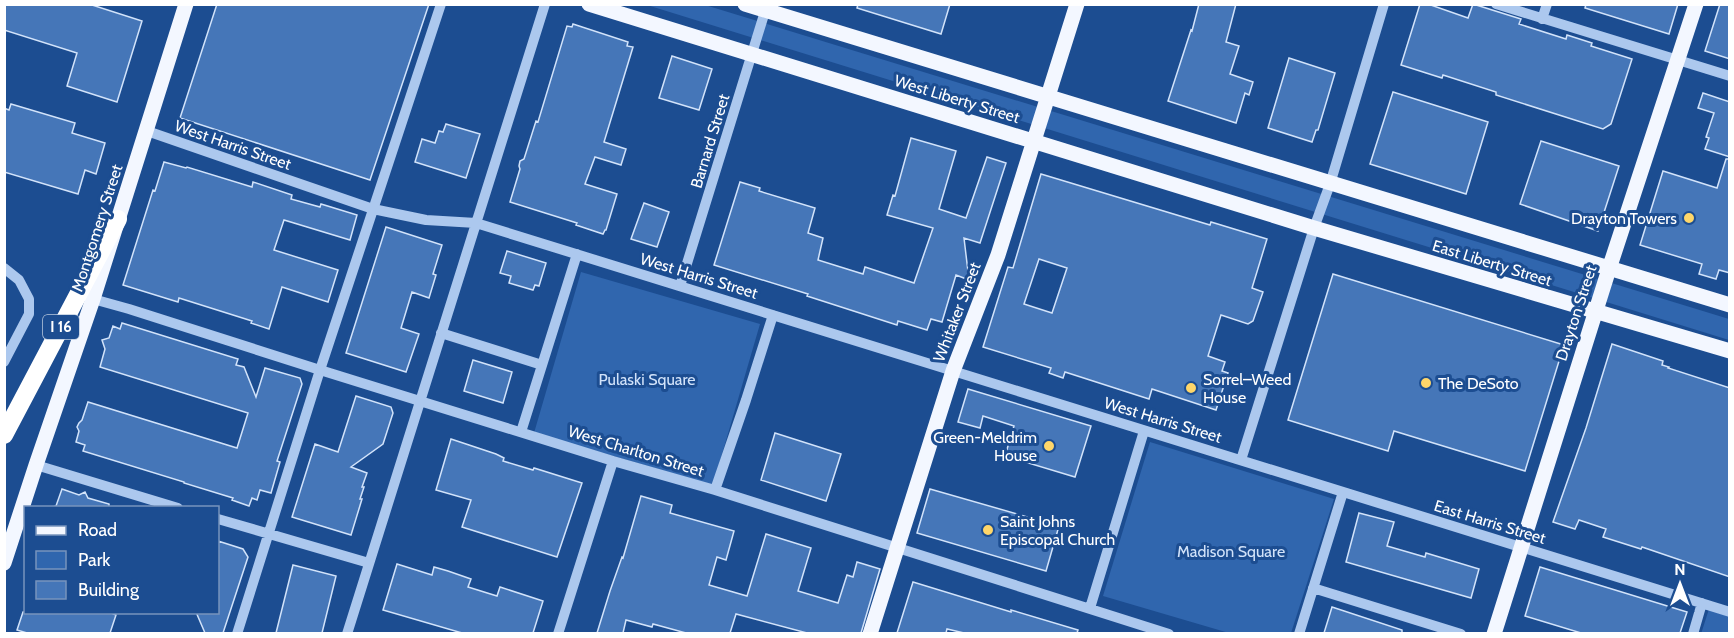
<svg xmlns="http://www.w3.org/2000/svg" width="1734" height="638" font-family="Cabin,sans-serif">
<style>
.green{fill:#3066ae}
.building{fill:#4576b8;stroke:#d2e3fa;stroke-width:1.5;fill-rule:evenodd}
.lines{fill:none;stroke-linecap:round;stroke-linejoin:round}
.minor{stroke:#acc8ee;stroke-width:10}
.major{stroke:#f3f7ff;stroke-width:15}
.highway{stroke:#fff;stroke-width:18}
.poi-dot{fill:#fed66a;stroke:#1c4d91;stroke-width:2}
.labels{text-anchor:middle;dominant-baseline:central;stroke-width:6;stroke-linejoin:round;paint-order:stroke}
.shield{fill:#1c4d91;stroke:#bbcade;stroke-width:1.5}
.shield-label{font-size:15px;font-weight:bold;fill:#fff}
.street-label{font-size:16px;fill:#fff;stroke:#1c4d91}
.poi-label{font-size:16px;fill:#fff;stroke:#1c4d91;text-anchor:start}
.park-label{font-size:16px;fill:#d2e3fa;stroke:#1c4d91}
</style>
<rect width="100%" height="100%" fill="#1c4d91"/>
<path class="green" d="M647,5H705L1729,319V340Z
M581,272L760,324L713,485L534,433Z
M1150,442L1334,499L1291,633H1229L1103,596Z
M1709,609L1729,616V633L1701,634Z"/>
<path class="building" d="M4,4H89L142,21L117,102L67,86L77,53L4,30Z
M217,4H429L370,180L180,118Z
M858,4H950L941,34L857,8Z
M1199,4H1236L1226,42L1239,46L1230,74L1253,82L1249,95L1245,93L1236,123L1168,101L1191,30L1192,31Z
M1420,4H1428L1468,18L1473,4L1521,19L1519,24L1566,39L1567,35L1592,43L1591,46L1632,59L1611,124L1603,129L1496,95V92L1443,75L1442,78L1401,65Z
M1586,4H1678L1669,34L1585,8Z
M1720,4H1730V59L1705,51Z
M573,24L628,42L627,46L633,47L604,142L626,149L621,165L595,157L585,184L617,194L606,230H605L603,234L576,225L577,223L510,202L520,169L519,166L520,161L524,159L536,121L538,122L567,26L572,27Z
M672,56L712,69L699,110L659,98Z
M1289,58L1335,73L1318,130H1316L1312,142L1268,128Z
M1393,92L1488,122L1466,194L1370,164Z
M1703,93L1730,102V157L1705,149L1709,138L1706,137L1714,113L1698,108Z
M11,104L75,123L72,133L105,143L96,174L85,170L78,194L4,172V108L9,110Z
M446,124L480,134L466,178L415,162L422,139L435,143L439,131L443,132Z
M911,138L956,151L939,209L966,218L987,157L1006,163L980,243L964,238L969,280L956,275L942,322L931,319L927,330L898,321L897,325L807,296L808,294L714,265L740,182L760,188L759,191L815,208L808,233L823,238L818,260L863,274L865,267L914,283L933,228L887,215L893,195L895,196Z
M1541,141L1619,166L1598,231L1520,204Z
M1726,159H1730V273L1719,270L1716,279L1699,274L1702,264L1640,245L1663,171L1717,188Z
M164,162L186,168L187,167L252,187L253,182L292,195L291,199L320,207L321,204L357,215L350,240L284,220L274,250L338,270L328,302L282,287L269,329L251,323L252,321L179,298L178,302L123,285L153,190L155,191Z
M1041,174L1210,225L1211,222L1267,239L1252,288L1263,292L1253,321L1248,324L1221,315L1208,356L1225,362L1222,371L1228,373L1216,410L1152,389L1149,399L1065,372L1063,378L1049,373L1051,368L983,347L1008,267L1013,268ZM1039,259L1067,268L1052,313L1024,304Z
M644,203L669,212L657,247L631,239Z
M386,227L442,245L433,274L436,275L429,298L412,292L401,328L419,334L406,372L346,353Z
M507,251L546,263L539,286L535,285L533,290L509,283L511,276L500,273Z
M1333,274L1564,345L1525,471L1394,431L1388,451L1288,420Z
M122,323L238,359L236,365L244,367L256,397L265,368L300,378L302,384L277,461L280,462L271,493L260,490L257,500L252,498L249,506L232,500L233,498L184,483V482L83,451L85,445L76,442L79,431L77,427L79,423L82,420L88,402L237,448L248,413L100,367L105,349L102,340L109,338L113,326L120,329Z
M1612,344L1663,361L1662,365L1669,367L1668,368L1730,388V577L1642,547L1641,549L1603,537L1606,529L1579,520L1575,529L1553,522L1586,428Z
M473,360L512,372L503,403L464,391Z
M968,389L1091,426L1075,477L1005,456L1014,426L983,416L980,428L958,422Z
M356,396L391,407L393,413L383,444L351,467L367,473L362,487H364L360,499H362L351,535L292,517L315,444L338,452Z
M775,433L841,454L826,501L761,480Z
M451,439L496,454L504,458L503,461L533,470L534,468L582,483L557,557L462,527L471,500L436,490Z
M62,489L79,495L85,492L88,498L109,504V507H53L56,506Z
M930,489L1059,526L1046,571L917,533Z
M641,496L672,505L670,513L734,531L726,560L717,557L709,585L747,596L766,534L811,548L798,591L838,603L847,575L853,577L857,562L880,569L861,633H807L736,614L730,633H686L653,624L652,627L626,620L623,633H597L610,591L622,557L623,558Z
M1359,513L1394,522L1387,546L1425,557L1426,553L1479,569L1471,598L1346,562Z
M218,541L243,549L248,557L223,633H205L196,612H218Z
M397,564L432,575L434,567L448,571L471,579L468,587L497,596L500,587L543,601L533,633H462L383,610Z
M293,565L336,576L322,633H276Z
M1540,567L1687,612L1680,633H1581L1525,616Z
M913,582L1011,612V610L1078,630L1077,633H964L947,629L946,633H897Z
M1332,607L1402,630V633H1324Z
M23,612H109L116,615L110,633H27L17,630Z"/>
<g class="lines">
<path class="minor" d="M1496,4L1730,76
M1542,19L1547,4
M147,131L373,209L426,220L476,223L1730,612
M4,268L19,280L29,299V314L4,362
M680,286L767,5
M93,299L129,309L320,370L613,461L715,490L1169,634
M441,333L542,365
M521,432L577,254
M1241,460L1314,228L1330,184L1384,4
M36,465L178,508
M715,490L746,400L773,315
M218,519L369,563
M1313,588L1461,634
M1090,608L1144,431
M237,634L320,370L441,4
M347,634L545,4
M558,634L613,461
M1299,634L1343,492
M1693,634L1702,603"/>
<path class="major" d="M589,4L1314,228L1730,351
M745,4L1730,305
M4,563L36,465L93,299L186,4
M870,634L953,371L998,255L1077,4
M1494,634L1609,269L1696,4"/>
<path class="highway" d="M4,435L118,219"/>
</g>
<g class="poi-dot">
<circle cx="1689" cy="218" r="6"/>
<circle cx="1426" cy="383" r="6"/>
<circle cx="1191" cy="388" r="6"/>
<circle cx="1049" cy="446" r="6"/>
<circle cx="988" cy="530" r="6"/>
</g>
<g class="labels">
<rect class="shield" x="43" y="315" width="36" height="24" rx="4.5"/>
<g class="shield-label">
<text x="61" y="327">I 16</text>
</g>
<g class="street-label">
<text transform="translate(957 99) rotate(17)">West Liberty Street</text>
<text transform="translate(710 141) rotate(-73)">Barnard Street</text>
<text transform="translate(233 145) rotate(19)">West Harris Street</text>
<text transform="translate(97 228) rotate(-72)">Montgomery Street</text>
<text transform="translate(1492 263) rotate(17)">East Liberty Street</text>
<text transform="translate(699 276) rotate(17)">West Harris Street</text>
<text transform="translate(957 312) rotate(-69)">Whitaker Street</text>
<text transform="translate(1576 313) rotate(-72)">Drayton Street</text>
<text transform="translate(1163 420) rotate(17)">West Harris Street</text>
<text transform="translate(636 451) rotate(17)">West Charlton Street</text>
<text transform="translate(1490 522) rotate(17)">East Harris Street</text>
</g>
<g class="poi-label">
<text x="1677" y="218" text-anchor="end">Drayton Towers</text>
<text x="1203" y="379">Sorrel–Weed<tspan x="1203" dy="18">House</tspan></text>
<text x="1438" y="383">The DeSoto</text>
<text x="1037" y="437" text-anchor="end">Green-Meldrim<tspan x="1037" dy="18">House</tspan></text>
<text x="1000" y="521">Saint Johns<tspan x="1000" dy="18">Episcopal Church</tspan></text>
</g>
<g class="park-label">
<text x="647" y="379">Pulaski Square</text>
<text x="1231" y="551">Madison Square</text>
</g>
</g>
<rect width="1734" height="638" fill="none" stroke="#ffffff" stroke-width="12"/>
<rect x="24" y="506" width="195" height="108" fill="#1c4d91" stroke="#7794bd" stroke-width="1.5"/>
<rect x="36" y="526" width="30" height="9" fill="#f3f7ff" stroke="#7794bd" stroke-width="1.5"/>
<text x="78" y="536" font-size="18" fill="#ffffff">Road</text>
<rect x="36" y="551" width="30" height="18" fill="#3066ae" stroke="#7794bd" stroke-width="1.5"/>
<text x="78" y="566" font-size="18" fill="#ffffff">Park</text>
<rect x="36" y="581" width="30" height="18" fill="#4576b8" stroke="#7794bd" stroke-width="1.5"/>
<text x="78" y="596" font-size="18" fill="#ffffff">Building</text>
<g transform="translate(1680 584)" stroke="#1c4d91" stroke-width="4.5" paint-order="stroke">
<path d="M0-4.5L10 22L0 15L-10 22Z" fill="#ffffff"/>
<text y="-9" font-size="16" font-weight="bold" text-anchor="middle" fill="#ffffff">N</text>
</g>
</svg>
